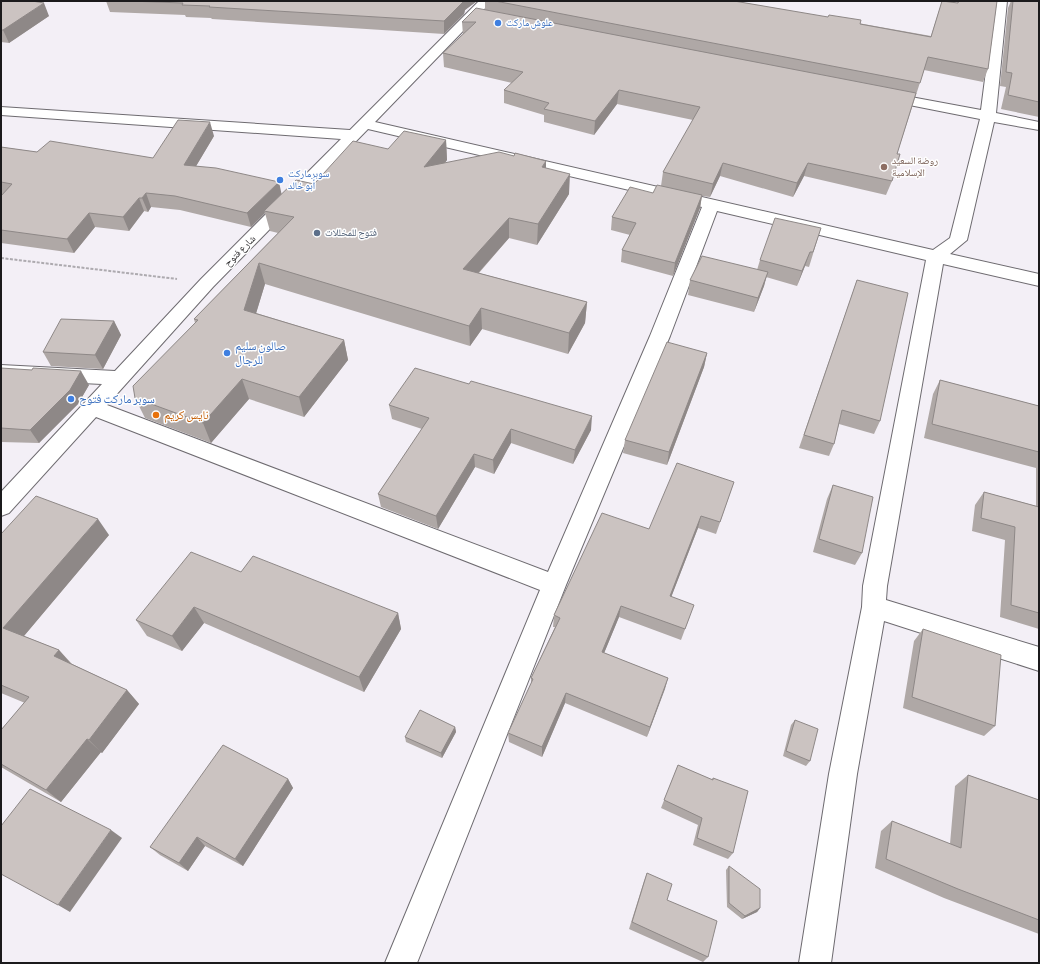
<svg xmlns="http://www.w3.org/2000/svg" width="1040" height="964" font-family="'Sofia Sans Condensed','Noto Naskh Arabic',sans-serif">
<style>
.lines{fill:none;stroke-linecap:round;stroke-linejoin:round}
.minor-casing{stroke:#6e6b70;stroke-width:2}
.path{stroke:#adaaaf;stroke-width:2;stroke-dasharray:3 1.5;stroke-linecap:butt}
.minor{fill:#fff;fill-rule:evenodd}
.wall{fill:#afa8a6}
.shaded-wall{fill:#8e8887}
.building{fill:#cbc3c1;stroke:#8e8887}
.shop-dot{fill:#3f7fe0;stroke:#fefefe;stroke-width:1.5}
.education-dot{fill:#8d6e63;stroke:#fefefe;stroke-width:1.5}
.service-dot{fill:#5c6f8a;stroke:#fefefe;stroke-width:1.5}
.food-dot{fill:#e8710a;stroke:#fefefe;stroke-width:1.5}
.labels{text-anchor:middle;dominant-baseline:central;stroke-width:3;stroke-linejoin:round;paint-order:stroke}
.far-shop-label{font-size:10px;fill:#366cbe;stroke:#fefefe;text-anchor:start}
.far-education-label{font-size:10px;fill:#785e54;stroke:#fefefe;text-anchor:start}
.far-service-label{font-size:10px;fill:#4e5e75;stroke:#fefefe;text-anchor:start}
.far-street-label{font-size:10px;fill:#1b1a1c;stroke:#fefefe}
.shop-label{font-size:12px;fill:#366cbe;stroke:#fefefe;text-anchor:start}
.food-label{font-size:12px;fill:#c56008;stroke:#fefefe;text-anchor:start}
</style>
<rect width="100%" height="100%" fill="#f3eff6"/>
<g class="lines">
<g class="minor-casing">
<path id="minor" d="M479,1H492L375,122L933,250L950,238L980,119L884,100L879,99L877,96L879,93L884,92L981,110L995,1H1007L996,113L1039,122V130L994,122L967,240L950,254L1039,274V286L943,264L887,586L886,600L1039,647V671L884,621L857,774L831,963H799L829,774L862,607L863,586L926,260L717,211L670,336L566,585L417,963H385L540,590L96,417L9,513L1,516V492L102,384L1,379V365L115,371L201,279L341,139L1,115V107L350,130ZM368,129L702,207L650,336L548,572L107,405L213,287Z"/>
</g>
<path class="path" d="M1,258L177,279"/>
<use href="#minor" class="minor"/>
</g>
<path class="wall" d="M1,1L49,16L9,43L1,42Z
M106,1H477L465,10L464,14L444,34L212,19L211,18L186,17L185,15L110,12Z
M485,1H734L931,36L942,1L957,3L958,1H997L988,69L983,82L924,70L897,154L892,181L886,195L804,176L793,197L720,176L710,197L702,196L700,208L673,276L621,262L622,250L630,235L611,230L612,217L653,193L661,186L663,172L693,120L617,104L594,135L544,122V115L504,103V90L512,83L444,67L443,53L463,35L462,22L485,10Z
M1011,1H1039V117L1001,109L1006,87L1000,86L1008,8Z
M214,136L196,166L282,194L314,184L388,149L446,140L447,160L445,163L546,168L569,194L537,245L509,238L479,273L587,302L585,323L568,354L482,329L470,346L265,284L256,313L344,340L348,360L304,417L249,399L211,443L145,418L135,398L195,323L194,319L278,233L270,231L265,213L251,227L180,210L151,207L148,212L144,211L129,231L95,227L74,253L1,243V196L2,195L1,194V147L37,152L153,158Z
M821,228L809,267L805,266L797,286L766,277L764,286L754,312L688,295L690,280L757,270L760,260Z
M857,280L880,421L874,434L839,424L834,444L829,456L799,448Z
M114,321L121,335L103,369L51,366L43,352Z
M707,353L704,367L667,465L623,453L625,440Z
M1,368L89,385L78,404L39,443L1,442Z
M940,380L1039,406V629L1000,617L1005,540L972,531L975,505L984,492L1036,506V468L924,438L933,394Z
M389,405L591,430L573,464L511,443L494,474L475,467L438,529L381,507L378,494L422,429L392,419Z
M734,482L716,534L698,528L671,597L690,616L681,640L619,617L604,653L668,678L647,737L565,703L542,757L509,742L508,733L531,684V678L555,627H553L554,615L649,529Z
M833,485L862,553L855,565L813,552L827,499Z
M1,534L109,535L24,636L59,650L72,664L127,690L139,704L102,753L101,752L61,802L1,767V730L25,703L1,693Z
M241,572L398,613L401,629L364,692L204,623L182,651L147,636L136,620Z
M923,629L995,726L984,736L903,708L914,641Z
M795,720L810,761L806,766L783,756L791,725Z
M455,727L456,732L442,758L406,742L405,737Z
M678,765L712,780L713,778L733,853L728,859L693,845L698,825L661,808Z
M968,775L1039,800V934L944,898L875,868L881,831L892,821L950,844L955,786Z
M288,779L293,788L243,866L205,846L188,871L160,855L150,847Z
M729,866L760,908L757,912L742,919L727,907L726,870Z
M647,873L667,900L708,957L703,962L629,929L644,881Z"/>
<path class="shaded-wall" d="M463,1H477L465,10L464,14L444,34V21Z
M44,3L49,16L9,43L3,30Z
M619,90L617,104L594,135L595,121Z
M210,122L214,136L189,178L184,165Z
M446,140L447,160L426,187L424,167Z
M546,161V181L542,167Z
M723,163L720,176L710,197L713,184Z
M808,163L804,176L793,197L797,183Z
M570,174L569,194L537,245L538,224Z
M279,182L282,196L264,211L265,213L251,227L247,213Z
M146,193L151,207L148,212L142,198Z
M702,195L700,208L673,276L675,263Z
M139,198L144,211L129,231L123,217Z
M89,213L95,227L74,253L67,239Z
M509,218V238L464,289L463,269Z
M810,252L805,266L797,286L802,271Z
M259,263L265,284L251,330L244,310Z
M768,272L764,286L754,312L758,298Z
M587,302L585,323L568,354L569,333Z
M481,308L482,329L470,346L469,326Z
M114,321L121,335L103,369L95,355Z
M344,340L348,360L304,417L299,397Z
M707,353L704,367L667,465L669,452Z
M81,371L89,385L78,404L39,443L30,430Z
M242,379L249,399L211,443L203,423Z
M592,416L591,430L573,464L575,450Z
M511,429V443L494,474L493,460Z
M474,454L475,467L438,529L436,516Z
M701,516L698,528L667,608L670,596Z
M98,519L109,535L18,643L3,628Z
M621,606L619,617L600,663L602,652Z
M194,607L204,623L182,651L172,636Z
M398,613L401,629L364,692L359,677Z
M59,650L72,665L54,656Z
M668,678L665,689L647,737L650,727Z
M127,690L139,704L102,753L89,740Z
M566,693L565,703L542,757V747Z
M455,727L456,732L442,758L441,753Z
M87,739L101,752L61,802L46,790Z
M288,779L293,788L243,866L235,859Z
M111,830L122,838L70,912L58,905Z
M197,837L205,846L188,871L179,863Z
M760,908L757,912L742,919L745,916Z"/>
<path class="building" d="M1,1H32L44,3L3,30H1Z
M129,1H463V2L444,21L209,7L210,6L182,5L183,3Z
M495,1H734L828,17L829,15L861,20L860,24L931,37L942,1L958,3L959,1H997L988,69L928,57L920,83Z
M1013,1H1039V102L1008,95L1012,73L1006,72Z
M476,8L916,93L897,154H900L892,181L808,163L797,183L723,163L713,184L663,172L700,107L619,90L595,121L544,109L549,103L504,90L523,72L443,53L476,22H462Z
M178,120L210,122L184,165L216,168L279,182L247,213L175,196L146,193L142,198H139L123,217L89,213L67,239L1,230V196L12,184L1,182V147L37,152L50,141L153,158Z
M404,131L446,140L424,167L499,152L514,156L515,153L546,161L542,167L570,174L538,224L509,218L463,269L587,302L569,333L481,308L469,326L259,263L244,310L344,340L299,397L242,379L203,423L135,398L133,386L198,320L194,319L294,217L264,211L296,180L314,184L353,141L388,149Z
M657,185L702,195L675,263L622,250L636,223L612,217L630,187L653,193Z
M775,218L821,228L813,252H810L802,271L760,260Z
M702,256L768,272L758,298L690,280Z
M857,280L908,293L880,421L842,410L834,444L804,435Z
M61,319L114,321L95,355L43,352Z
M667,342L707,353L669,452L625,440Z
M1,368L32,370L33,368L81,371L70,390L30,430L1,428Z
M415,368L469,384L471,381L592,416L575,450L511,429L493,460L474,454L436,516L378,494L429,418L389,405Z
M940,380L1039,406V452L932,424Z
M677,463L734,482L720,522L701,516L670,596L694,605L685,629L621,606L602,652L668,678L650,727L566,693L542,747L508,733L533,679L531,678L560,618L554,615L602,513L649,529Z
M833,485L873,497L862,553L819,539Z
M984,492L1039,507V613L1011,605L1015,527L981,518Z
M36,496L98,519L3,628L59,650L54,656L127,690L89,740L87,739L46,790L1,764V730L29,697L1,685V534Z
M191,552L241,572L253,556L398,613L359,677L194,607L172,636L136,620Z
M923,629L1001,655L995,726L912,697Z
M420,710L455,727L441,753L405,737Z
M795,720L818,729L810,761L786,751Z
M223,745L288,779L235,859L197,837L179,863L150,847Z
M678,765L713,780V778L748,791L733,853L697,838L702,818L664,800Z
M968,775L1039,800V920L958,889L886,859L892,821L961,848Z
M30,789L111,830L58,905L1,874V826Z
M729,866L760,889V908L745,916L729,903Z
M647,873L672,884L667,900L717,921L708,957L632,922Z"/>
<g class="shop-dot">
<circle cx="498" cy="23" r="4"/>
<circle cx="280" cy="180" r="4"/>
<circle cx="227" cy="353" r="4"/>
<circle cx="71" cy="399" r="4"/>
</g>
<circle class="education-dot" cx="884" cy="167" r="4"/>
<circle class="service-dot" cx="317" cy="233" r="4"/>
<circle class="food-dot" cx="156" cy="415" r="4"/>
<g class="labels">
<g class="far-shop-label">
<text x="506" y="23">علوش ماركت</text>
<text x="288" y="174">سوبرماركت<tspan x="288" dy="12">أبو خالد</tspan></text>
</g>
<g class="far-education-label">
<text x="892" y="161">روضة السعيد<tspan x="892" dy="12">الإسلامية</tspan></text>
</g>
<g class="far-service-label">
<text x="325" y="233">فتوح للمخللات</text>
</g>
<g class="far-street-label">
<text transform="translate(240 251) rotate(-45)">شارع فتوح</text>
</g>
<g class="shop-label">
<text x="235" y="346">صالون سليم<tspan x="235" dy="14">للرجال</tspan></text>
<text x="79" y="399">سوبر ماركت فتوح</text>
</g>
<g class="food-label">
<text x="164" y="415">نايس كريم</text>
</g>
</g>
<rect width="1040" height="964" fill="none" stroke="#1b1a1c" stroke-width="4"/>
</svg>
